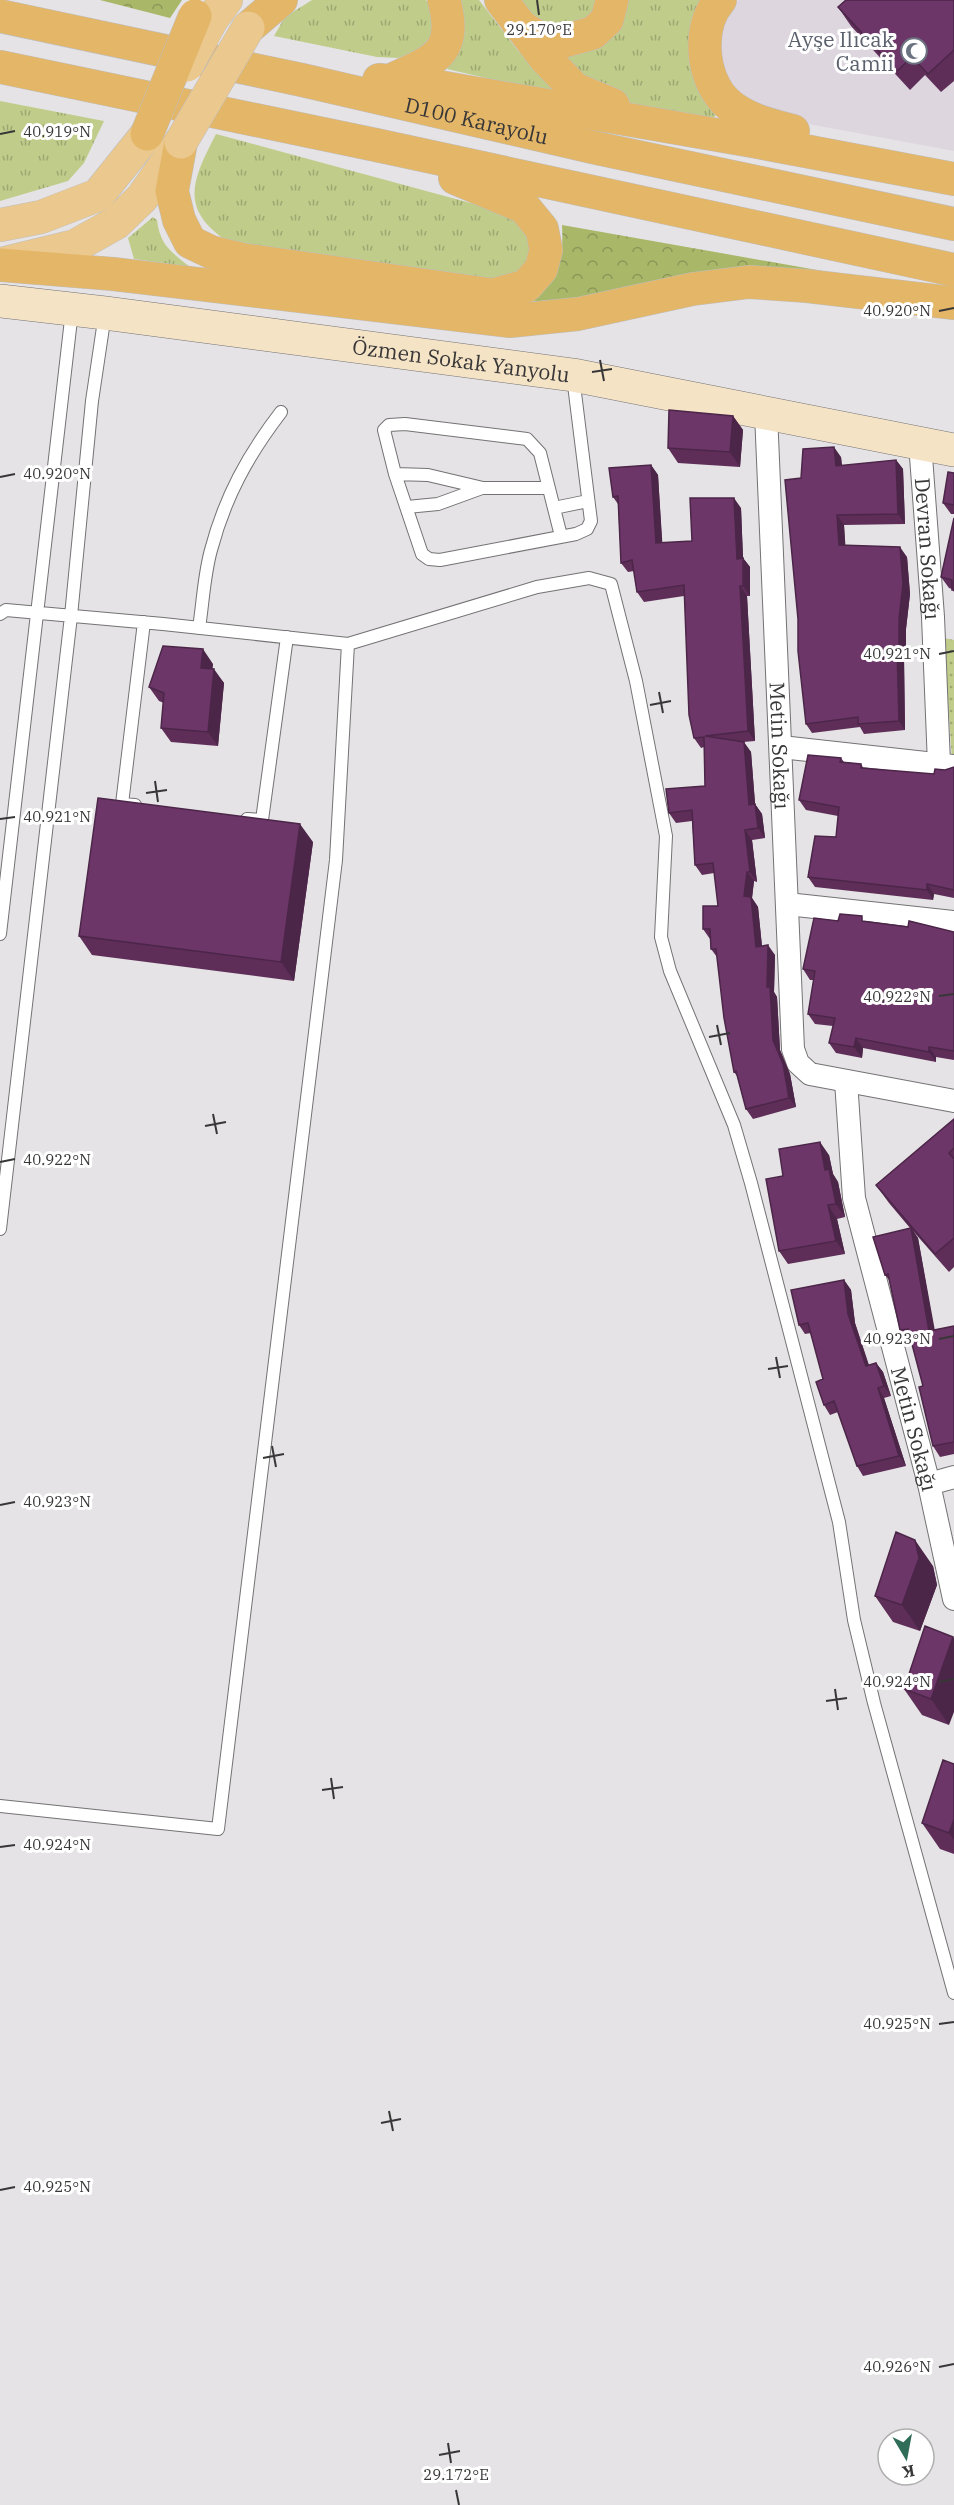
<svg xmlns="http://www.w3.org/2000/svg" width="954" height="2505" font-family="'IBM Plex Serif',serif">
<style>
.built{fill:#ded6df}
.grass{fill:url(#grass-tufts)}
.forest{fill:url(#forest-crowns)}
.park{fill:url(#park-dots)}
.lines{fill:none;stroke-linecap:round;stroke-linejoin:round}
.service-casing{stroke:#747274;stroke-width:14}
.minor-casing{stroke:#747274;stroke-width:24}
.secondary-casing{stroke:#747274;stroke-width:34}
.primary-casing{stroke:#bfbfbf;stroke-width:34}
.trunk-casing{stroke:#bfbfbf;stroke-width:34}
.service{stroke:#fff;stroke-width:12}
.minor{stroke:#fff;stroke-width:22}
.secondary{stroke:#f5e3c6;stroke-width:33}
.primary{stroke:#ebc88e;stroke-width:33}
.trunk{stroke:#e4b668;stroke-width:33}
.primary-bridge-casing{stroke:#bfbfbf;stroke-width:34;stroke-linecap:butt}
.trunk-bridge-casing{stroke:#bfbfbf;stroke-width:34;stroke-linecap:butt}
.primary-bridge{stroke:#ebc88e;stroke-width:33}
.trunk-bridge{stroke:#e4b668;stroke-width:33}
.wall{fill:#5e2e59}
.shaded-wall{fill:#4c2649}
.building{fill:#6d3668;stroke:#4c2649;stroke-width:1.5}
.ticks{fill:none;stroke:#383738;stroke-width:2}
.labels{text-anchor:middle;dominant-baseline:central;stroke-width:6;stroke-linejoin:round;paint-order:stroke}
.worship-label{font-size:21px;fill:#5b616d;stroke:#fff;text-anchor:end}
.street-label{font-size:21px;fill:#383738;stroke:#fff}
.ticks-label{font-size:15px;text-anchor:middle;fill:#383738;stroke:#fff;stroke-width:6;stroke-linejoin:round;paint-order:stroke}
</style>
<defs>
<pattern id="grass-tufts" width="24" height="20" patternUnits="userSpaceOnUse" patternTransform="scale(1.5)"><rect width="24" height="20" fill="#c0cd8a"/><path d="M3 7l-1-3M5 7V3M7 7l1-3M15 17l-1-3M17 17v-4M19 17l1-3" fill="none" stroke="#9da772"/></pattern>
<pattern id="forest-crowns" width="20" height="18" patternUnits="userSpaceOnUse" patternTransform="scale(1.5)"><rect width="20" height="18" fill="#a9b769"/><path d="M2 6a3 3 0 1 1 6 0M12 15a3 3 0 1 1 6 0" fill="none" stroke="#8b9657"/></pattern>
<pattern id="park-dots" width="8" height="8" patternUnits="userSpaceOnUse" patternTransform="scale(1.5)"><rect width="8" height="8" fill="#c0cd8a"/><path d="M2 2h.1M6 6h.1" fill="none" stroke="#9da772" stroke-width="1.8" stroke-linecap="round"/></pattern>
</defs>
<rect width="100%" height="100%" fill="#e5e3e5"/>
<path class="built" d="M739,0H954V151L765,116L737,97L721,72L719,19Z"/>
<path class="grass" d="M312,0H426L436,13V24L427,44L419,50L398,58L377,57L274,36L285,17Z
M456,0H479L519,52L577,99L447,69C465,44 471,29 456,0Z
M510,0H603L588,22L540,26Z
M623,0H706L717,109L713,123L622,101L546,49Z
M0,101L104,121L84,163L68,181L0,201Z
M216,134L518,216C532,235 535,245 527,267L500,280L230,243C178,209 192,181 216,134Z
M153,217L157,220C160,245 171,252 190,267L134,259L128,238Z"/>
<path class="forest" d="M100,0H182L170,18Z
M562,225L868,279L525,302C558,278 564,266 562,225Z"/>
<path class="park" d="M944,638L954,640V760H952Z"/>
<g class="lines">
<g class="service-casing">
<path id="service" d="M395,474L428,475L483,488H548
M407,507L438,504L482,488
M554,508L588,501
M561,536L540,453L527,439L405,424L389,425L384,430L395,474L422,554L429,559L440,560L576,534L587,529L591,521L573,377
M0,614L6,610L163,624L348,644L537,587L589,578L611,584L636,681L666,836L661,937L670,971L734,1125L751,1183L839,1522L854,1620L874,1703L954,1993
M199,628C203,602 204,575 211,550C225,497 248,455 281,412
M135,805L122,804L144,622
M247,819L262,820L287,637
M0,934L72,311
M0,1229L71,616L92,401L105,314
M0,1806L218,1829L336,860L348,644"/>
</g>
<g class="minor-casing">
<g id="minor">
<path id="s1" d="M766,413L793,1049L798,1063L810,1074L954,1101"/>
<path id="s2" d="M920,443L933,617L939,764"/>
<path d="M781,747L953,766"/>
<path d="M787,904L954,922"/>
<path id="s3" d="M846,1081L854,1198L929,1484L954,1599"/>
<path d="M929,1484L954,1477"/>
</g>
</g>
<g class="secondary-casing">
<g id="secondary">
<path id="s4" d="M0,301L105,313L573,375L954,450"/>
</g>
</g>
<g class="primary-casing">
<path id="primary" d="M212,19L226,0
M0,225L41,217L98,195L147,134
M5,263L75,246L116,223L142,198L181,142"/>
</g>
<g class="trunk-casing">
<g id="trunk">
<path d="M501,0L545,58L575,89L613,105"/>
<path d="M720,0C697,26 701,78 726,102C744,119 770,125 793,131"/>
<path id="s5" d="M0,16L302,80L596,148L954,224"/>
<path d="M519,25L539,38L564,41L593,33L607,20L612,0"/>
<path d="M248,28L281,0"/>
<path d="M0,67L376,145L954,270"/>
<path d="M379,80L428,85L752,141L954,179"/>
<path d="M392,80C435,59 458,54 444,0"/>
<path d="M181,142L172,191L179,220L190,242L211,252L245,260L493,295L526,286L541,269L546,250L542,229L524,207L455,178"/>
<path d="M0,265L113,274L510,321L578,314L693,289L749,282L807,286L954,303"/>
</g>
</g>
<use href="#service" class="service"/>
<use href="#minor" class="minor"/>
<use href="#secondary" class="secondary"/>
<use href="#primary" class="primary"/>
<use href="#trunk" class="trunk"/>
<g class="primary-bridge-casing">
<path id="primary-bridge" d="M187,65L212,19
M181,142L248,28"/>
</g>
<g class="trunk-bridge-casing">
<path id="trunk-bridge" d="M147,134L195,16"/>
</g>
<use href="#primary-bridge" class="primary-bridge"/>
<use href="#trunk-bridge" class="trunk-bridge"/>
</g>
<path class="wall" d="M954,0V81L941,92L925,75L910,90L851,26L838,7Z
M733,416L743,430L740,467L678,463L668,448Z
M841,457L842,466L896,460L903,469L905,524L844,525L845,545L907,557L910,594L906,629V658H904L905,730L864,734L860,727L812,733L806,724L801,478Z
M651,465L658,475L662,543L692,541L741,508L743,558L750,567V596H747L755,741L743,742L751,752L755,804L762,814L765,838L752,840L757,882L754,881L752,898L758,907L762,946L775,955L774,992L777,997L780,1050L790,1074L796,1107L753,1119L746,1109L737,1076L734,1072L717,957L711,949L710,939L703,929L718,906L714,873L702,875L695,865L692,821L676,823L669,813L705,786L704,747L701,748L694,738L684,596L644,602L637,592L634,571L628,572L621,563L618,504L613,497Z
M954,473V514H951L943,503Z
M954,518V592L952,589L949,588L941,577Z
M213,664L212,669L224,683L218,746L171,742L161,728L164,703L159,701L149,687Z
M841,758L844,762L861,764L864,769L934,774L954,767V898L934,894L933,900L815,887L808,877L836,837L838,816L806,810L799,800Z
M313,842L294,981L92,955L79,936Z
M838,921H866L954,932V1060L936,1057V1062L863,1048L862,1058L836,1053L829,1043L833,1026L815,1024L808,1014L814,980H810L803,969Z
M954,1119V1267L949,1272L913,1231L918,1238L934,1330L954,1326V1454L940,1457L933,1446L923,1386L911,1341H908L900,1330L890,1281L885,1275L910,1228L889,1203L876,1185Z
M829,1155L833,1174L838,1182L845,1217L837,1219L845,1254L788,1264L779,1251L783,1176Z
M844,1280L851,1290L855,1323L869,1365L876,1363L883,1372L891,1396L884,1398L906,1466L863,1476L857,1466L838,1412L830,1415L824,1405L823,1379L811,1333L805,1334L799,1325Z
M933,1566L937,1585L920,1631L893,1622L875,1596Z
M925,1626L949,1725L922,1715L904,1689Z
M954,1764V1854L940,1849L922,1823Z"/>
<path class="shaded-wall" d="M733,416L743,430L740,467L730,452Z
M834,447L841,457L843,476L836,466Z
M896,460L903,469L905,524L898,514Z
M651,465L658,475L663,553L656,543Z
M734,498L741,508L743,558L750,567V596L743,586L737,559Z
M837,515L844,525L846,554L839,545Z
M900,547L907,557L910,594L906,629V658L899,648Z
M740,586L747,596L755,741L748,731Z
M897,648L904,658L905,730L899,721Z
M203,649L213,664L211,682L201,668Z
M214,669L224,683L218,746L208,732Z
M744,742L751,752L756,815L749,805Z
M755,804L762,814L765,838L758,828Z
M300,824L313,842L294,981L281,962Z
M745,830L752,840L757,882L750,872Z
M747,872L754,881L752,898L758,907L763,957L756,947L744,896Z
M927,884L934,894L933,900L927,890Z
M768,945L775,955L774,992L777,997L780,1050L790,1074L796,1107L789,1098L773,1040L767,987Z
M856,1038L863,1048L862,1058L854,1047Z
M929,1047L936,1057V1062L929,1052Z
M820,1142L829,1155L833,1174L838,1182L845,1217L836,1204L825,1170Z
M828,1205L837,1219L845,1254L836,1241Z
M911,1228L918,1238L937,1342L929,1331Z
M844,1280L851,1290L855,1323L872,1376L866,1366L848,1314Z
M876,1363L883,1372L891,1396L884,1386Z
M878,1388L884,1398L906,1466L899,1456Z
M915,1540L933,1566L937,1585L920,1631L902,1605Z
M953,1637L954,1638V1712L949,1725L931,1699Z
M954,1819V1840L949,1833Z"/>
<path class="building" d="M846,0H954V50L928,74L912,57L897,71L838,7Z
M669,410L733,416L730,452L668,448Z
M834,447L836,466L896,460L898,514L837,515L839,545L900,547L903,584L899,619V648H897L899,721L858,724V717L806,724L798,651V619L785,480L801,478L803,449Z
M651,465L656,543L692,541L690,498H734L737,559L743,558V586H740L748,731L705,736L744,742L749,805L755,804L758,828L745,830L750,872H747L744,896L751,897L756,947L768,945L767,987H770L773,1040L783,1064L789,1098L746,1109L736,1071L734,1072L724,1018L716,949H711L710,929H703V906H718L713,863L695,865L692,810L669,813L666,789L705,786L704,737L694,738L689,715L684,585L637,592L632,560L621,563L618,496L613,497L609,468Z
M948,472L954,473V505L943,503Z
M954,518V590H952V580L941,577Z
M163,646L203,649L201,668L214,669L208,732L161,728L164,693L149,687Z
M808,755L841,758L840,762L861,764V768L934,774L935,769L945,770L954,767V890L927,884V890L808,877L815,836L836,837L839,807L799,800Z
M98,798L300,824L281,962L79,936Z
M840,914L862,916V921L908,927L909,921L954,932V1051L929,1047V1052L856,1038L854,1047L829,1043L835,1018L808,1014L815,971L803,969L814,918L838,921Z
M954,1119V1148L949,1153L954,1159V1238L935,1254L876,1185Z
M820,1142L825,1170L829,1169L836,1204L828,1205L836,1241L779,1251L766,1179L783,1176L779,1149Z
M911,1228L929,1331L954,1326V1442L933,1446L919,1387L923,1386L908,1329L900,1330L888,1274L885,1275L873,1237Z
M844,1280L848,1314L866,1366L876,1363L884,1386L878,1388L899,1456L857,1466L834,1401L824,1405L816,1382L823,1379L808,1323L799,1325L791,1290Z
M896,1532L915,1540L919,1558L902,1605L875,1596Z
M925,1626L953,1637L931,1699L904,1689Z
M943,1760L954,1764V1819L949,1833L922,1823Z"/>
<path class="ticks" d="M537,0L539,15M0,134L15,131M939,311L954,308M600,360L604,381M592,372L612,369M0,477L15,474M939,654L954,651M659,692L663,713M650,705L671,701M155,781L158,802M146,793L167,790M0,819L15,817M939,996L954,994M717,1025L721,1045M709,1037L730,1033M213,1114L217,1134M205,1126L226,1122M0,1162L15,1159M939,1339L954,1336M776,1357L780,1378M768,1369L788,1366M272,1446L276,1467M263,1458L284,1454M0,1505L15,1502M939,1682L954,1679M835,1689L838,1710M826,1701L847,1698M331,1778L334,1799M322,1790L343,1787M0,1847L15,1845M939,2024L954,2022M389,2111L393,2131M381,2123L401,2119M0,2190L15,2187M939,2367L954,2364M448,2443L451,2463M439,2455L460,2451M456,2490L459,2505"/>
<defs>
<g id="mosque-ring" transform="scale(1.35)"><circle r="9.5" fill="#fff" stroke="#6b7280" stroke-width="1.5"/><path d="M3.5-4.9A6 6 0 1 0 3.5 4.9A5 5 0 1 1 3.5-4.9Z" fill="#6b7280"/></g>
</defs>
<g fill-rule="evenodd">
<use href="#mosque-ring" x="914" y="51"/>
</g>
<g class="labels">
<g class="worship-label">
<text x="894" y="39">Ayşe Ilıcak<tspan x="894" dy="24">Camii</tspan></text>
</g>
<g class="street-label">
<text stroke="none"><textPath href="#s5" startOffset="488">D100 Karayolu</textPath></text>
<text stroke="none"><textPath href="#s4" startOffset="465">Özmen Sokak Yanyolu</textPath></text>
<text stroke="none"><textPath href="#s2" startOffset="106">Devran Sokağı</textPath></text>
<text stroke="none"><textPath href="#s1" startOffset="333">Metin Sokağı</textPath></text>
<text stroke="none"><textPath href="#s3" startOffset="356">Metin Sokağı</textPath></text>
</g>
</g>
<g class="ticks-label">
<text x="539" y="35">29.170°E</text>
<text x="57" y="137">40.919°N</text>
<text x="897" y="316">40.920°N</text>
<text x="57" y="479">40.920°N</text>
<text x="897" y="659">40.921°N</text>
<text x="57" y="822">40.921°N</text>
<text x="897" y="1002">40.922°N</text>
<text x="57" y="1165">40.922°N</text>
<text x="897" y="1344">40.923°N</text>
<text x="57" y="1507">40.923°N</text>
<text x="897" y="1687">40.924°N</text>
<text x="57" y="1850">40.924°N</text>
<text x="897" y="2029">40.925°N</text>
<text x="57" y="2192">40.925°N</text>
<text x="897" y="2372">40.926°N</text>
<text x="456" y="2480">29.172°E</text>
</g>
<g transform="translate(906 2457) rotate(170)"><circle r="28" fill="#ffffff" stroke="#afafaf" stroke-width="1.5"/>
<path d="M0-4.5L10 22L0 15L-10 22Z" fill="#2f6d59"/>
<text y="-9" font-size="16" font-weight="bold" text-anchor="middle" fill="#383738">K</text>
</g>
</svg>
